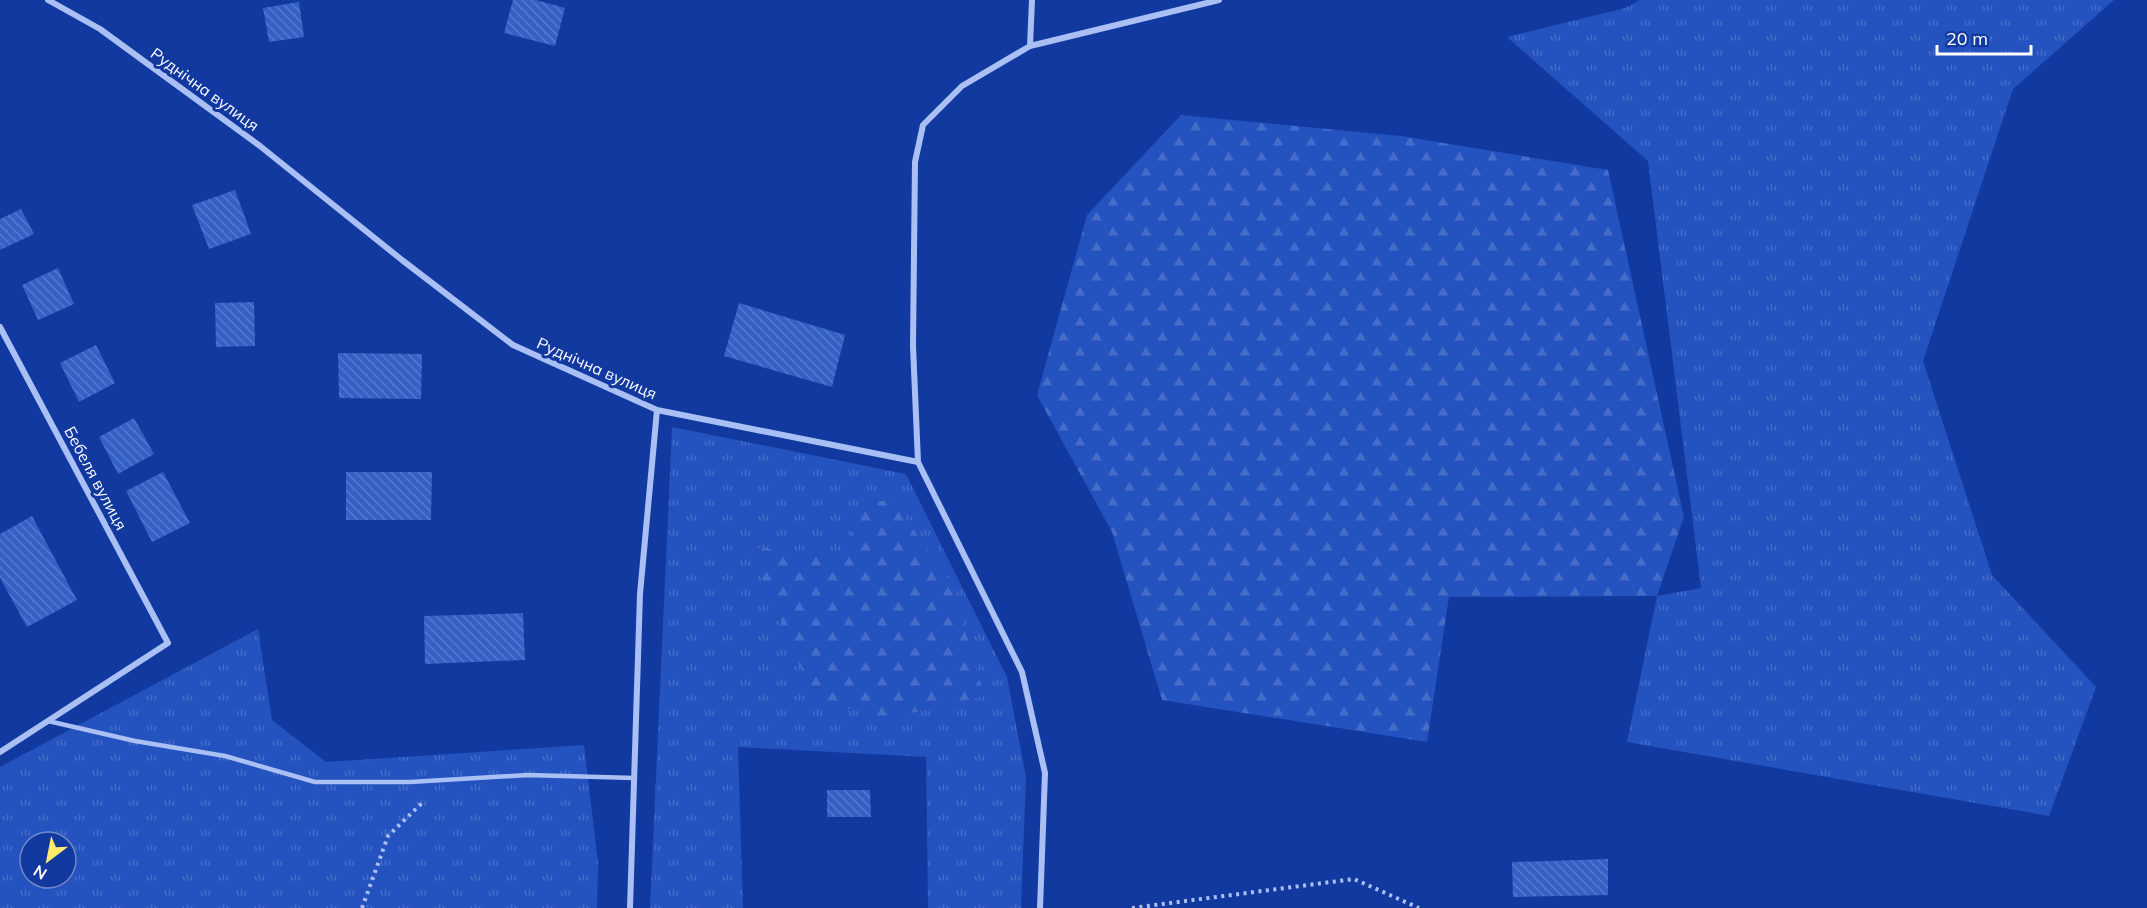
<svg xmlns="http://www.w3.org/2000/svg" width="2147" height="908" font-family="Mulish,sans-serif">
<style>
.grass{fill:url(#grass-tufts);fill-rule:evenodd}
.forest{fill:url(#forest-firs)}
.building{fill:url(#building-back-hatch)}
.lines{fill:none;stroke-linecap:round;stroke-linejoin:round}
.path{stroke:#aac0f5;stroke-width:4;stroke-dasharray:3 4.5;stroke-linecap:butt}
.lane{stroke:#aac0f5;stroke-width:4.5}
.street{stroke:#aac0f5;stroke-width:6}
.labels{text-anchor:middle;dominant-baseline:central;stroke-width:6;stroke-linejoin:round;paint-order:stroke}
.street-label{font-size:16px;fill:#fff;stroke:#1139a0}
</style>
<defs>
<pattern id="grass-tufts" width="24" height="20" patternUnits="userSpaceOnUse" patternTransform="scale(1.5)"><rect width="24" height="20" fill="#2452be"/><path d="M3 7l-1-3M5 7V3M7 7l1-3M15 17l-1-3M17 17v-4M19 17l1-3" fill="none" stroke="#456cc8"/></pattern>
<pattern id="forest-firs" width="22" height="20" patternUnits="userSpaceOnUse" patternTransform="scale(1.5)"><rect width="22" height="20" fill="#2452be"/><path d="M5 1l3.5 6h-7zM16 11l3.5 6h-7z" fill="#456cc8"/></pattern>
<pattern id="building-back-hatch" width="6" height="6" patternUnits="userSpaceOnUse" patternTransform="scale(1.5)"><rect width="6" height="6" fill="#3560c5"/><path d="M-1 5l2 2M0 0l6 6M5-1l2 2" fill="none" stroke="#5378ce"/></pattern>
</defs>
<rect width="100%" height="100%" fill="#1139a0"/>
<path class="grass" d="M1640,0H2114L2013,89L1923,361L1992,575L2096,687L2049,816L1627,742L1657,596L1701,588L1648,161L1507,37L1625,8Z
M672,427L906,474L1007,677L1026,777L1021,908H928L926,757L738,747L743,908H650Z
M258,629L272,720L326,762L584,745L598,863L597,908H0V767ZM30,842H66V878H30Z"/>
<path class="forest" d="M1181,115L1401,136L1608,170L1684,517L1657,596L1449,597L1427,742L1162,700L1112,532L1037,395L1087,215Z
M893,500L952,584L984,696L890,718L815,701L749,547L846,556L858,503Z"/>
<path class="building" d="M513,0H536L565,8L555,46L504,33Z
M299,2L304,37L269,42L263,8Z
M235,190L251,234L209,249L192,205Z
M21,209L34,234L0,250V219Z
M58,268L74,304L38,320L22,285Z
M254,302L255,346L216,347L215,303Z
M739,303L845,335L832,387L724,356Z
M96,345L115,383L79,402L60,363Z
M338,353L422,354L421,399L339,398Z
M134,418L154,454L118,474L99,437Z
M163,472L190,523L152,542L126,491Z
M346,472H432L431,520H346Z
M32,516L77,600L27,627L0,578V534Z
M523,613L525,660L425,664L424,616Z
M827,790H870L871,817H827Z
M1608,859V895L1513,897L1512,862Z"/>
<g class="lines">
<path class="path" d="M362,908L388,836L424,801
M1132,908L1354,879L1419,908"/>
<path class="lane" d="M48,721L135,741L225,756L315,782H410L528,775L634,778"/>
<path class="street" d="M48,0L100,29L260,146L402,260L513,345L657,410L918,462L913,346L915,162L923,125L962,86L1030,46L1032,0
M1030,46L1219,0
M0,327L168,643L0,752
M918,462L1022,672L1045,773L1040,908
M630,908L640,594L657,410"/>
</g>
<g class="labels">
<g class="street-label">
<text transform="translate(205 89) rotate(36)">Руднічна вулиця</text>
<text transform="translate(597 368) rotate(24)">Руднічна вулиця</text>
<text transform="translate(96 478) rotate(62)">Бебеля вулиця</text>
</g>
</g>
<g transform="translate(48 860) rotate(212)"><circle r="28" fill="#1139a0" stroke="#7088c6" stroke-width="1.5"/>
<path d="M0-4.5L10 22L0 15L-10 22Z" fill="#ffec6e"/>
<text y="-9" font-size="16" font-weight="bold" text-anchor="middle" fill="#ffffff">N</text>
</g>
<path d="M1937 45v9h94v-9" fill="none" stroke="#ffffff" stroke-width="3"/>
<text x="1946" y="45" font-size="18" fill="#ffffff" stroke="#1139a0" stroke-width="4.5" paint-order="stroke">20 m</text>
</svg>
